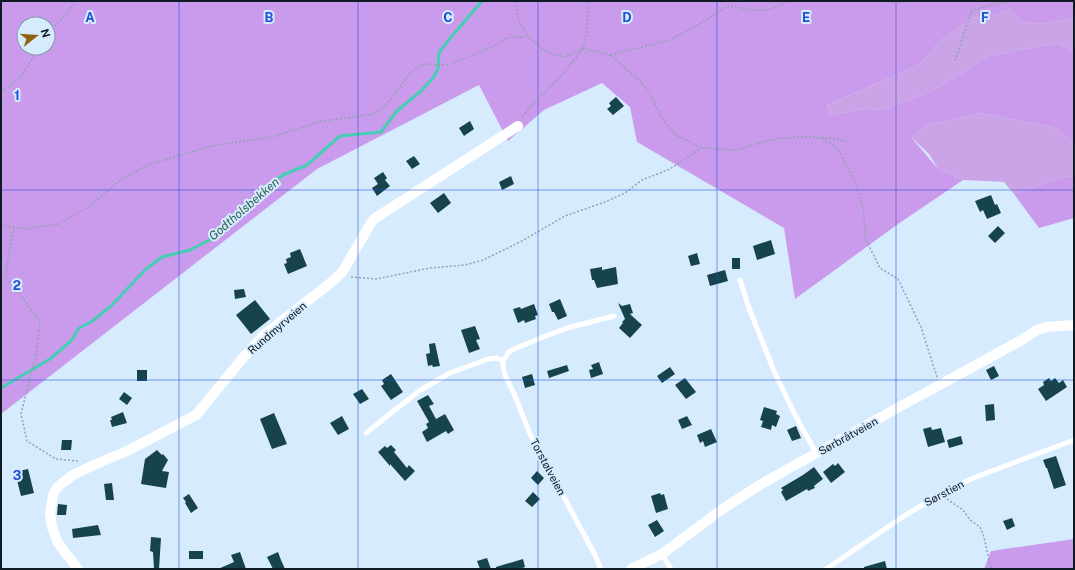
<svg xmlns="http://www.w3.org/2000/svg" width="1075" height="570" font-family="'Public Sans',sans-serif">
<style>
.green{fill:#caa4e6}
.forest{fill:#ca9aec;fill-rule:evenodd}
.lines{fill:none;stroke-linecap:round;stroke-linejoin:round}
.stream{stroke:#44cfb3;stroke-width:3}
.building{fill:#17444c}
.path{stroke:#91a2b1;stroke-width:1.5;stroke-dasharray:2 2;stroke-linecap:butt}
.lane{stroke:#fff;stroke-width:5}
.street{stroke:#fff;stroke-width:10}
.grid{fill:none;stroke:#1d4ed8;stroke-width:1;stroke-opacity:0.55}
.labels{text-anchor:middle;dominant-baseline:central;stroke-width:4;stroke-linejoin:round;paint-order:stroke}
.street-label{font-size:11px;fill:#101a22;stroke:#d6ecfe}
.water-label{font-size:12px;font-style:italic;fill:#2a6154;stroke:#d6ecfe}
.grid-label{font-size:13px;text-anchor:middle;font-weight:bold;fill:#1d4ed8;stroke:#d6ecfe;stroke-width:4;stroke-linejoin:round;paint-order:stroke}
</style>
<rect width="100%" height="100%" fill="#d6ecfe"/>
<path class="green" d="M1010,9L1021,21L1039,24L1074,18V52L1057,43L989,56L934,90L883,110L865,109L831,115L827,105L919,65L940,41L973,17L992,16Z
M980,113L1053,127L1074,142V176L1066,177L1014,194L1004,182L963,180L938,169L929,154L911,137L928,125Z"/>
<path class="forest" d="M1,1H1074V18L1039,24L1021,21L1010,9L992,16L973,17L940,41L919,65L827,105L831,115L865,109L883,110L934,90L989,56L1057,43L1074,52V142L1053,127L980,113L928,125L911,137L938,169L963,180L898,224L795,299L784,228L637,142L630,107L602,83L544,110L508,141L479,85L317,169L1,414ZM24,24H48V48H24Z
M1074,176V218L1039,228L1014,194L1066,177Z
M1074,539V569H984L991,551Z"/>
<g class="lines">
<path class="stream" d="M1,388L50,359L71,341L79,328L91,322L111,306L146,269L162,257L190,250L213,238L247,203L283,175L307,165L340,136L381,132L396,112L422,90L433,78L438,69L439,53L447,42L482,1"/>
</g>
<path class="building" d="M616,97L624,106L613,115L607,109L611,106L609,103Z
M470,121L474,129L464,136L459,128Z
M414,156L420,164L412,169L406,161Z
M383,172L387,178L385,180L390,186L377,196L372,188L378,184L374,178Z
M511,176L514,184L502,190L499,182Z
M444,193L451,203L438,213L430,203Z
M991,195L995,205L997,204L1001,213L987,219L983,210L980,212L975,201Z
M998,226L1005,233L995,243L988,236Z
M771,240L775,254L757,260L753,246Z
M300,249L307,266L288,274L284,264L287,263L286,259L291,257L290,253Z
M697,253L700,264L691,266L688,256Z
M732,258H740V269H732Z
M602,267V270L616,267L618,284L597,288L594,280H592L590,269Z
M725,270L728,281L710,286L707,275Z
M244,289L246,297L235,299L234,290Z
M560,299L567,316L558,320L554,312H552L549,304Z
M255,300L270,319L251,334L236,315Z
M618,303L622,306L630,304L633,313L630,314L642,325L630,338L619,328L623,323L622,322L625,319Z
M534,304L538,315L535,316L536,319L525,323L524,320L518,323L513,309L520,307L521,309Z
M475,326L480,339L476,340L480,349L469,353L461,330Z
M435,343L440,366L433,367L432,365L428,366L426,354L430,353L429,344Z
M599,362L603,374L591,378L589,370L593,369L591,365Z
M567,365L569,371L549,378L547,371Z
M994,366L999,376L991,380L986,370Z
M670,367L675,374L662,383L657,376Z
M137,370H147V381H137Z
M391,374L403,392L391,400L381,386L384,384L382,380Z
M532,374L535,385L525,388L522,377Z
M685,378L696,392L686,399L675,385Z
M1049,378L1051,381L1055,378L1059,383L1063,380L1067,387L1046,401L1038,389L1044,385L1043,382Z
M362,389L369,399L360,404L353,394Z
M124,392L132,398L127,405L119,399Z
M428,395L434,404L429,406L436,419L445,414L454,430L448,434L446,431L427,442L422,432L428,428L426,424L429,422L417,401Z
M994,404L995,420L986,421L985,405Z
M764,407L777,411L776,414L780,416L776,427L772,425L771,430L761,427L763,421L760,420Z
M123,412L127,423L112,427L110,420H112L111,417Z
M274,413L287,444L272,449L260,419Z
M342,416L349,429L338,435L330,423Z
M687,416L692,425L682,429L678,420Z
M796,426L801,438L792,441L787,430Z
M931,427L932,430L941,428L945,442L928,447L923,429Z
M711,429L717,442L705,447L703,441L700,443L697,435Z
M961,436L963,444L949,448L947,440Z
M62,440H72L71,450H61Z
M391,445L396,450L394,452L407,468L409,465L415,471L405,481L390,464V466L378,452L385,446L387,448Z
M157,450L162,455L163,454L168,460L162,471L169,472L166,488L141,484L145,459Z
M1056,456L1066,485L1054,489L1047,468H1046L1043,460Z
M838,463L845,472L831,483L823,472L833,464L835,466Z
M814,467L823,479L814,486L815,488L808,491L807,489L786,501L781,492L783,490L781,488L803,475Z
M28,469L34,493L21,496L15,472Z
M537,471L544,478L538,485L531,478Z
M112,483L114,500H106L104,484Z
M533,492L540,499L532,507L525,501Z
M660,493L661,495L664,494L668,509L656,513L651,496Z
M189,494L198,508L191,513L185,503L186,502L183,498Z
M58,504L67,505L66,515H57Z
M1012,518L1015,526L1007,530L1003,521Z
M657,520L664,531L655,537L648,525Z
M98,525L101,535L73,538L72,529Z
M151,537L161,538L159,569H154L153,552L150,551Z
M189,551H203V559H189Z
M240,552L246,569H218L234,562L231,555Z
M278,552L281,560L285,569H273L267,557Z
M487,558L491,569H480L477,561Z
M523,559L525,567L520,569H496V567Z
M885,561L887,569H864V567Z"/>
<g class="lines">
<path class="path" d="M516,1L518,19L530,39L536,43L541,48L552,54L564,57L583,49H587L610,55L639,80L649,92L663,120L676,135L701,148L736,150L763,142L782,138L806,137L833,138L848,142
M48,36L55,26L77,1
M610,55L670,40L708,19L724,8L732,6L750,10H766L773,8L788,1
M955,61L972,10L1008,1
M1,92L19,79L39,48
M522,117L531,106L560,77L583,49L587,30L588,1
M823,138L827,142L836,146L855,181L863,207L866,240L880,268L898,279L921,327L937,377
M1,225L25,229L58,224L91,205L124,177L151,164L211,146L272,137L322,121L374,114L386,105L408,76L417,67L427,64L444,65L451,64L499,44L506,38L517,37H522L528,36
M14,227L5,277L20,294L40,322L36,355L21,414L27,441L56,459L78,461
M351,277L376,279L430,268L465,265L483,260L520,242L565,216L605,202L625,193L642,180L670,169L701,148
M947,499L963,510L970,520L980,527L984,537L991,569"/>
<path class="lane" d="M740,280L749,308L774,371L795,415L816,453
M366,433L419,391L450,373L488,359L497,358L503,361
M662,554L671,569
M601,569L595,555L530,434L515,396L505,375L503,366V361L508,353L512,350L543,337L567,328L614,316
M826,569L901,518L940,494L973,478L1074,440"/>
<path class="street" d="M78,569L58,543L52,527L50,513L53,495L56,489L61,484L73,475L96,464L127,451L196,415L242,359L264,335L333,281L343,271L371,223L374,219L518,126
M631,569L662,554L721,510L763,483L901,406L989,358L1020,341L1037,330L1046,327L1074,325"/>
</g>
<path class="grid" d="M179,1V569M358,1V569M538,1V569M717,1V569M896,1V569M1,190H1074M1,380H1074"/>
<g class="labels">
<g class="street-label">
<text transform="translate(277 328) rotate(-41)">Rundmyrveien</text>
<text transform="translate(848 436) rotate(-29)">Sørbråtveien</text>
<text transform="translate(548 467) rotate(62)">Torstølveien</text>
<text transform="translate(944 493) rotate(-28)">Sørstien</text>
</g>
<g class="water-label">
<text transform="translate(244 209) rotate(-41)">Godtholsbekken</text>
</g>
</g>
<g class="grid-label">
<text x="90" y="22">A</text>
<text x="269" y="22">B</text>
<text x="448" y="22">C</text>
<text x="627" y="22">D</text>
<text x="806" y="22">E</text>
<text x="985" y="22">F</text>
<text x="17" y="100">1</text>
<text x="17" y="290">2</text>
<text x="17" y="480">3</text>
</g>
<rect width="1075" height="570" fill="none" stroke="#101a22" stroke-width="4"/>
<g transform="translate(36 36) rotate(73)"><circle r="19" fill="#d6ecfe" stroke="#8798a6"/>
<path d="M0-3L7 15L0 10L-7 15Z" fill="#91630e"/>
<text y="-6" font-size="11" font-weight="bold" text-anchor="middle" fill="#101a22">N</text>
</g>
</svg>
